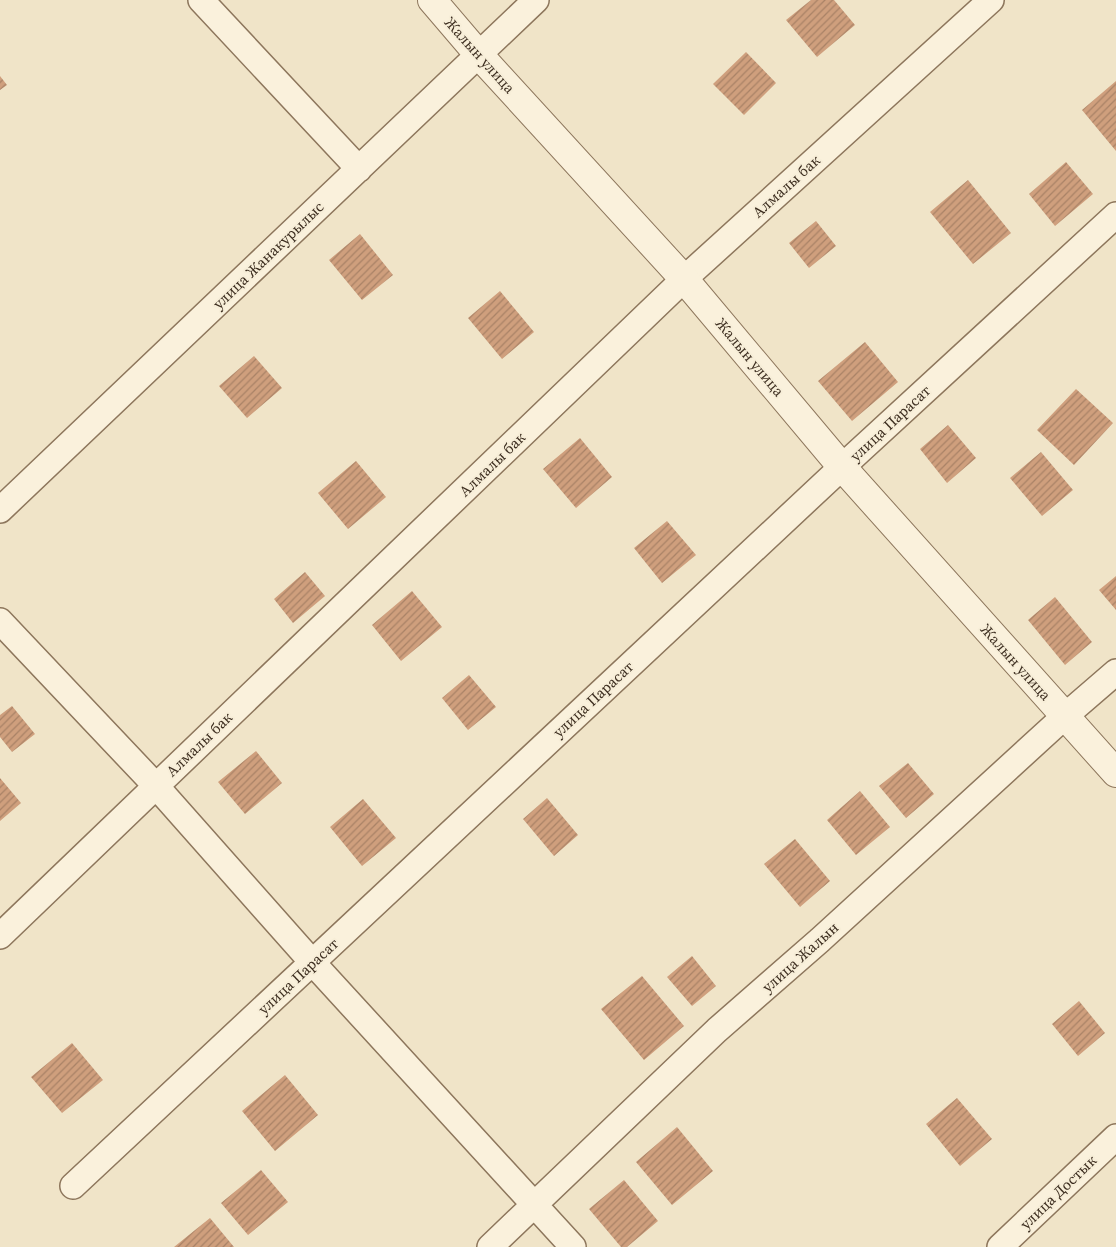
<svg xmlns="http://www.w3.org/2000/svg" width="1116" height="1247" font-family="'Source Serif 4',serif">
<style>
.building{fill:url(#building-hatch)}
.lines{fill:none;stroke-linecap:round;stroke-linejoin:round}
.minor-casing{stroke:#8d765c;stroke-width:28}
.tertiary-casing{stroke:#8d765c;stroke-width:30}
.minor{stroke:#faf1dc;stroke-width:25}
.tertiary{stroke:#faf1dc;stroke-width:28}
.labels{text-anchor:middle;dominant-baseline:central;stroke-width:4;stroke-linejoin:round;paint-order:stroke}
.street-label{font-size:15px;fill:#3d2e20;stroke:#f7eed8}
</style>
<defs>
<pattern id="building-hatch" width="6" height="6" patternUnits="userSpaceOnUse" patternTransform="scale(1.25)"><rect width="6" height="6" fill="#cf9f7d"/><path d="M-1 1l2-2M0 6l6-6M5 7l2-2" fill="none" stroke="#a98266"/></pattern>
</defs>
<rect width="100%" height="100%" fill="#f0e4c8"/>
<path class="building" d="M811,0H834L855,25L817,57L786,20Z
M746,52L776,83L744,115L713,84Z
M0,76L7,85L0,90Z
M1116,81V151L1082,110Z
M1066,162L1093,194L1055,226L1029,194Z
M968,180L1011,233L973,264L930,212Z
M816,221L836,246L809,268L789,243Z
M360,234L393,275L362,300L329,260Z
M500,291L534,332L502,359L468,318Z
M865,342L898,382L852,421L818,381Z
M254,356L282,388L247,418L219,386Z
M1076,389L1113,423L1074,465L1037,430Z
M948,425L976,458L947,483L920,449Z
M580,438L612,477L576,508L543,469Z
M1041,452L1073,490L1042,516L1010,478Z
M356,461L386,497L348,529L318,493Z
M667,521L696,555L662,583L634,548Z
M305,572L325,596L293,623L274,599Z
M1116,576V610L1099,590Z
M412,591L442,627L401,661L372,625Z
M1055,597L1092,642L1065,665L1028,620Z
M469,675L496,707L468,730L442,698Z
M12,706L35,734L12,752L0,737V715Z
M256,751L282,783L245,814L218,782Z
M908,763L934,794L906,818L879,786Z
M0,778L21,803L0,821Z
M860,791L890,827L856,855L827,820Z
M547,798L578,835L554,856L523,819Z
M363,799L396,838L362,866L330,827Z
M795,839L830,881L800,907L764,864Z
M692,956L716,986L692,1006L667,977Z
M642,976L684,1026L644,1060L601,1009Z
M1079,1001L1105,1033L1078,1056L1052,1024Z
M72,1043L103,1080L62,1113L31,1077Z
M285,1075L318,1115L275,1151L242,1111Z
M957,1098L992,1139L960,1166L926,1124Z
M677,1127L713,1171L672,1205L636,1162Z
M261,1170L288,1202L248,1235L221,1203Z
M624,1180L658,1221L627,1247H621L589,1209Z
M210,1218L234,1247H174Z"/>
<g class="lines">
<g class="minor-casing">
<path id="minor" d="M201,0L359,169
M0,510L536,0
M0,621L156,786L312,962L573,1247
M0,936L684,279L991,0
M73,1186L842,467L1116,215
M490,1247L717,1030L820,940L1065,716L1116,672
M1000,1247L1116,1137"/>
</g>
<g class="tertiary-casing">
<path id="tertiary" d="M432,0L479,55L684,279L842,467L1116,773"/>
</g>
<use href="#minor" class="minor"/>
<use href="#tertiary" class="tertiary"/>
</g>
<g class="labels">
<g class="street-label">
<text transform="translate(480 55) rotate(48)">Жалын улица</text>
<text transform="translate(786 186) rotate(-42)">Алмалы бак</text>
<text transform="translate(268 255) rotate(-44)">улица Жанакурылыс</text>
<text transform="translate(750 357) rotate(50)">Жалын улица</text>
<text transform="translate(890 423) rotate(-43)">улица Парасат</text>
<text transform="translate(492 464) rotate(-44)">Алмалы бак</text>
<text transform="translate(1016 662) rotate(48)">Жалын улица</text>
<text transform="translate(593 699) rotate(-43)">улица Парасат</text>
<text transform="translate(199 744) rotate(-44)">Алмалы бак</text>
<text transform="translate(800 957) rotate(-42)">улица Жалын</text>
<text transform="translate(298 976) rotate(-43)">улица Парасат</text>
<text transform="translate(1058 1192) rotate(-44)">улица Достык</text>
</g>
</g>
</svg>
